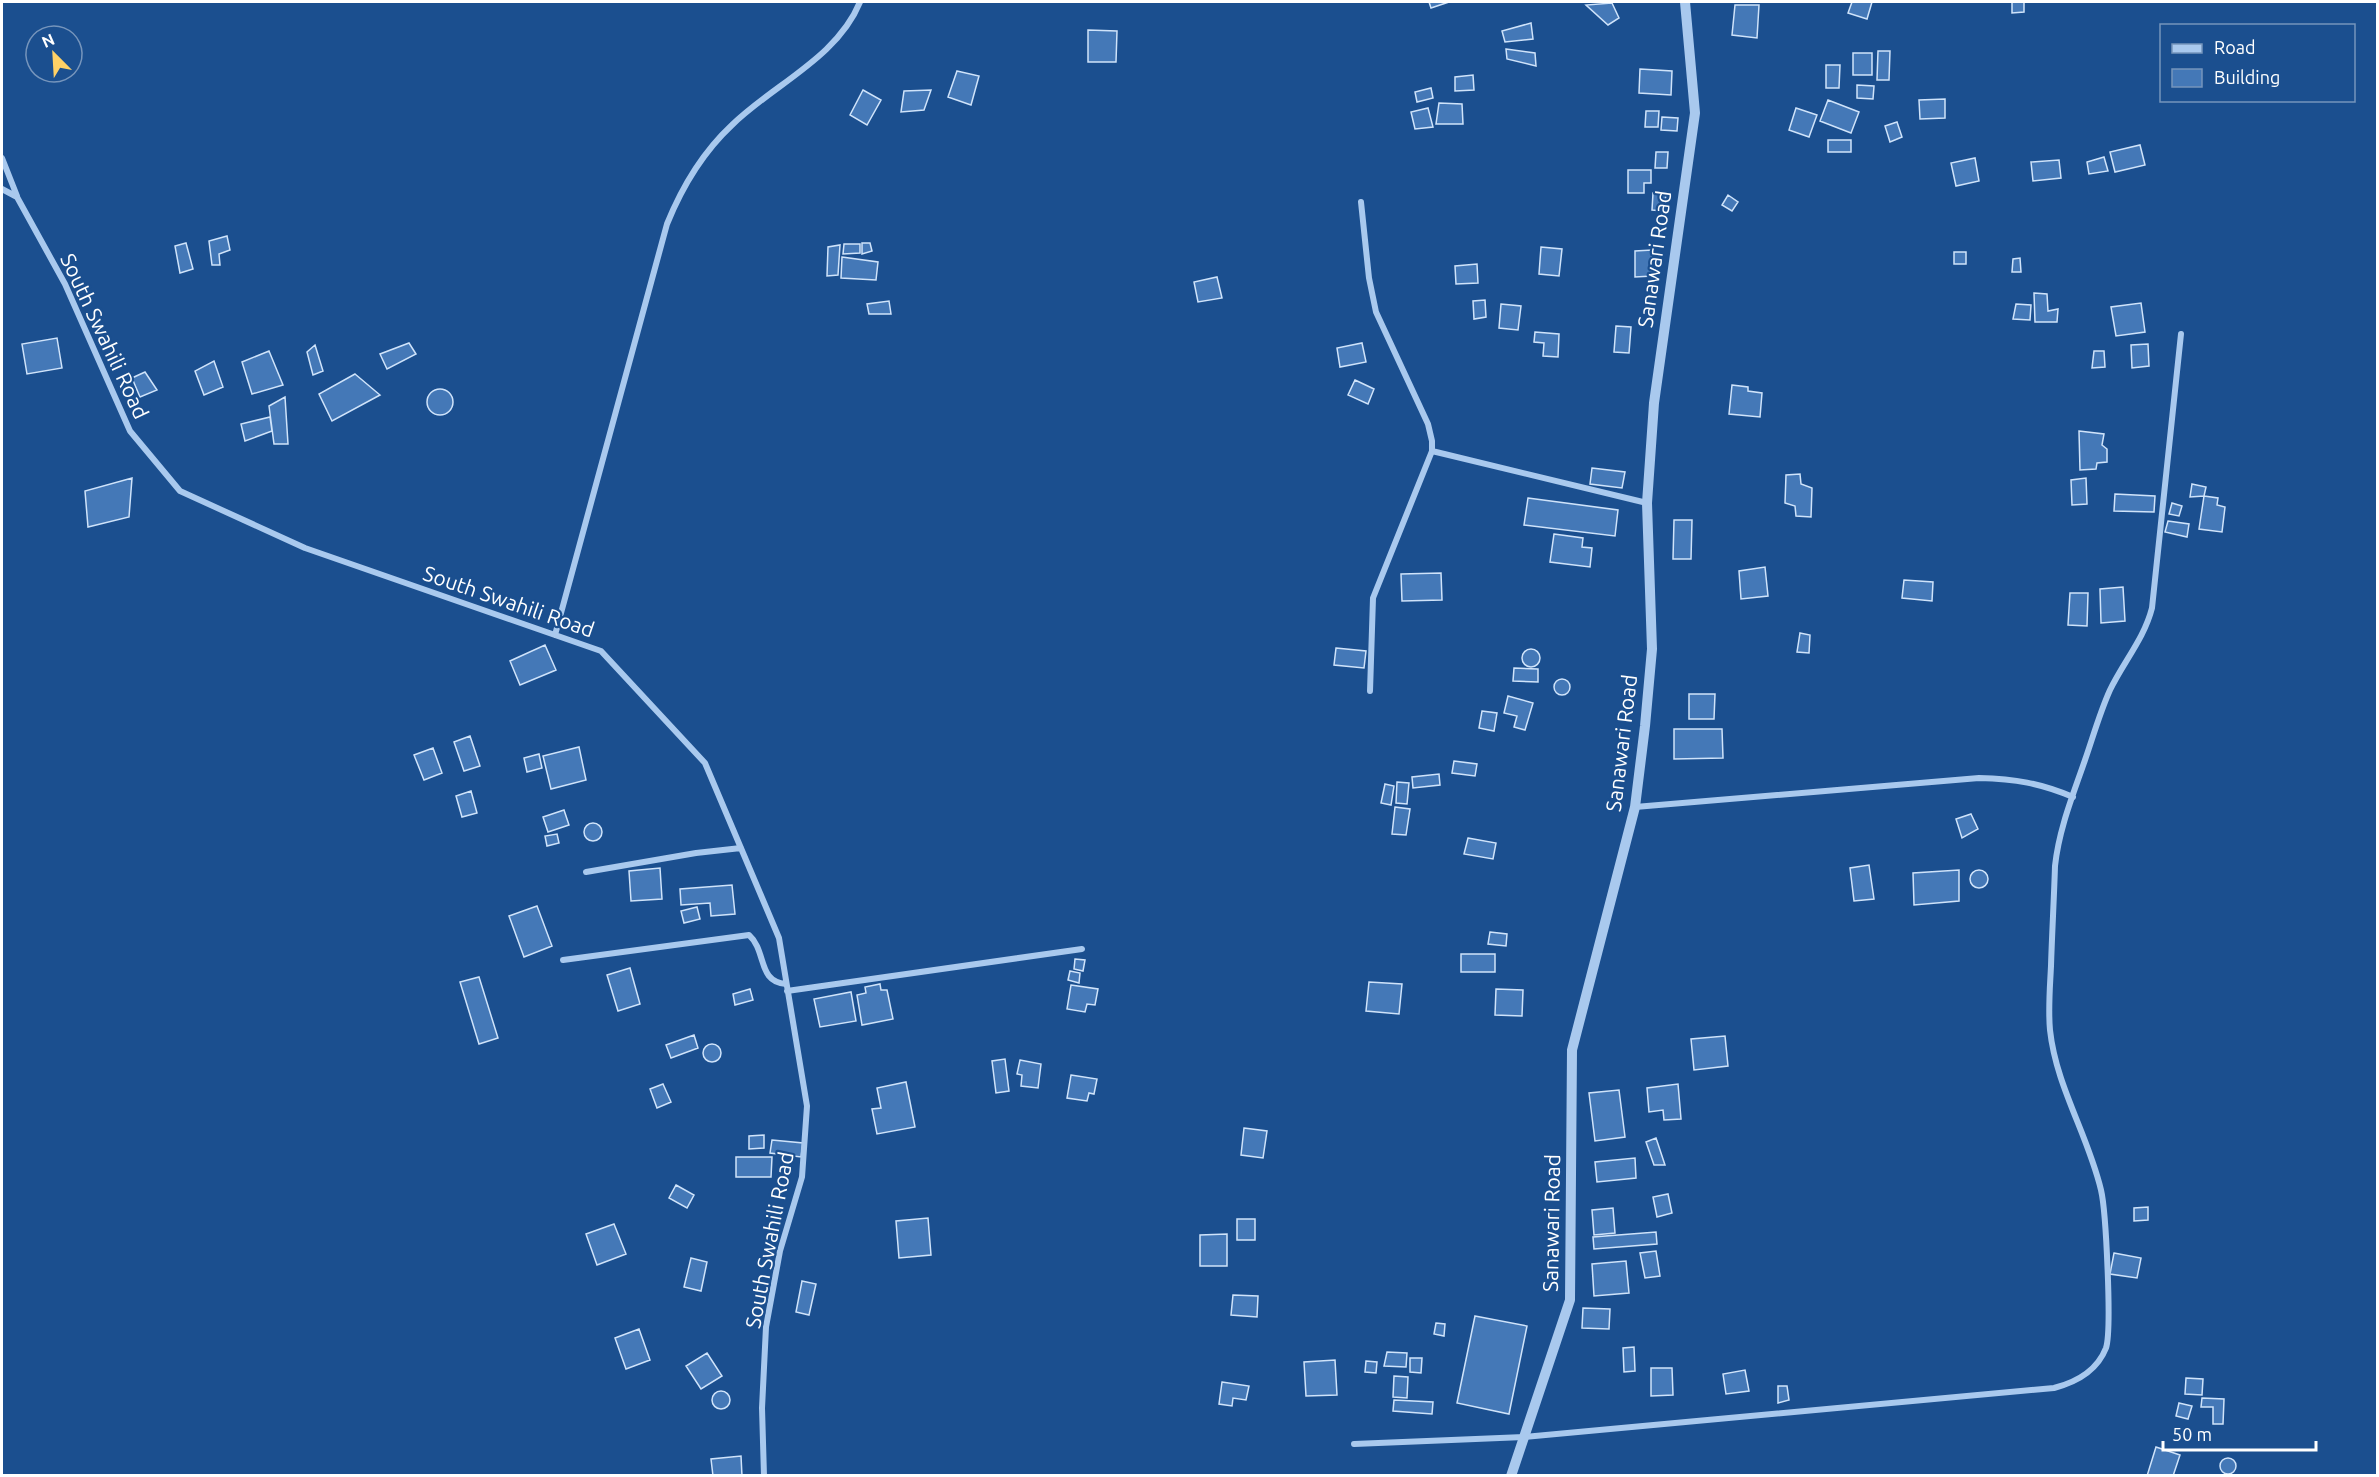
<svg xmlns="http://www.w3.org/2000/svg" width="2379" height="1477" font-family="Ubuntu,sans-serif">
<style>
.building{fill:#4478b7;stroke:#cfe3fa;stroke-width:1.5}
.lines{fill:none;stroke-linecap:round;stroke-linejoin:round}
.minor{stroke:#a9c9ee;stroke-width:6}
.tertiary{stroke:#a9c9ee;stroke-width:10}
.labels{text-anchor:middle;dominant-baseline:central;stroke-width:4.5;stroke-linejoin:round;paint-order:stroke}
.street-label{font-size:21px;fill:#fff;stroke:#1b4f8f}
</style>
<rect width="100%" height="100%" fill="#1b4f8f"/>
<path class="building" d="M1429,2H1449L1431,8Z
M1852,2H1872L1867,19L1848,13Z
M2012,2H2024V12L2012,13Z
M1612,3L1619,18L1608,25L1586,5Z
M1735,5H1759L1757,38L1732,35Z
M1531,23L1533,39L1505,42L1502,31Z
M1088,30L1117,31L1116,62H1088Z
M1506,49L1535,53L1536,66L1507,59Z
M1878,51H1890L1889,80H1877Z
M1853,53H1872V75H1853Z
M1826,65H1840L1839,88H1826Z
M1640,69L1672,71L1671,95L1639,93Z
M957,71L979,76L971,105L948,97Z
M1473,75L1474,90L1455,91V77Z
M1857,85L1874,86L1873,99L1857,98Z
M1431,88L1433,98L1417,102L1415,92Z
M863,90L881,100L867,125L850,115Z
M931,90L924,110L901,112L904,91Z
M1945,99V118L1920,119L1919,100Z
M1828,100L1859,112L1851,133L1820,121Z
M1439,103L1462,104L1463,124H1436Z
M1428,108L1433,127L1415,129L1411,112Z
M1796,108L1817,115L1809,137L1789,130Z
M1646,111H1659L1658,127H1645Z
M1662,117L1678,118L1677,131L1661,130Z
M1897,122L1902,137L1890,142L1885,126Z
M1828,140H1851V152H1828Z
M2140,145L2145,165L2115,172L2110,152Z
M1656,152H1668L1667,168H1655Z
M2104,157L2108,171L2089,174L2087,162Z
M1975,158L1979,181L1956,186L1951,163Z
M2059,160L2061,178L2033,181L2031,162Z
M1628,170H1651V183H1644V193H1628Z
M1653,193L1666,194L1664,211L1652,210Z
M1728,195L1738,202L1732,211L1722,205Z
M227,236L230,250L219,254L220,265H212L209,241Z
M186,243L193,269L180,273L175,246Z
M862,243H870L872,251L862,254Z
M844,244H860V253L843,254Z
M840,245L838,275L827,276L828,247Z
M1541,247L1562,249L1559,276L1539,274Z
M1652,250V276L1635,277V251Z
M1954,252H1966V264H1954Z
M842,257L878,262L876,280L841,278Z
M2020,258L2021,272H2012L2013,259Z
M1477,264L1478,283L1456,284L1455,266Z
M1217,277L1222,298L1198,302L1194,282Z
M2034,293L2047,294L2048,311L2058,309L2057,322H2035Z
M1485,300L1486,317L1474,319L1473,301Z
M889,301L891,314H869L867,304Z
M2141,303L2145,332L2116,336L2111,307Z
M1501,304L1521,306L1518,330L1499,328Z
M2016,304L2031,305L2030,320L2013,319Z
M1616,326L1631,327L1629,353L1614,352Z
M1535,332L1559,334L1558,357L1543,356L1544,343L1534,342Z
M57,338L62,368L27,374L22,344Z
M409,343L416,354L387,369L380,354Z
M1362,343L1366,362L1340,367L1337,348Z
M2148,344L2149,366L2132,368L2131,345Z
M315,345L323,371L313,375L307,352Z
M269,351L283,385L252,394L242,362Z
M2094,351H2104L2105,367L2092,368Z
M214,361L223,387L204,395L195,371Z
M145,372L157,390L140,397L132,378Z
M355,374L380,395L332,421L319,394Z
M1355,380L1374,389L1368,404L1348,395Z
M1732,385L1748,387V391L1762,393L1760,417L1729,414Z
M427 402a13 13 0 1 1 26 0a13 13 0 1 1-26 0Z
M285,397L288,444H274L269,406Z
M270,417L272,431L245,441L241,424Z
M2079,431L2104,434L2102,445L2107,449V462L2097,463L2096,469L2080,470Z
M1592,468L1625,472L1622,488L1590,484Z
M1800,474L1801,484L1812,488L1811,517L1796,516L1795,506L1785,503L1786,475Z
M132,478L129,517L88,527L85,491Z
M2086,478L2087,504L2072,505L2071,480Z
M2192,484L2206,487L2204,496L2190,497Z
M2115,494L2155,496L2154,512L2114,511Z
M2204,496L2218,498L2217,505L2225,507L2222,532L2199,529Z
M1528,498L1618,510L1615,536L1524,525Z
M2172,503L2182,506L2179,516L2169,514Z
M1674,520H1692L1691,559H1673Z
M2168,521L2189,524L2187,537L2165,532Z
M1554,534L1583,538L1582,547L1592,548L1590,567L1550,562Z
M1765,567L1768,596L1741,599L1739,571Z
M1441,573L1442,600L1402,601L1401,574Z
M1904,580L1933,582L1932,601L1902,598Z
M2123,587L2125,621L2101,623L2100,589Z
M2070,593H2088L2087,626L2068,625Z
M1800,633L1810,635L1809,653L1797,652Z
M545,645L556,670L520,685L510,661Z
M1336,648L1366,651L1364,668L1334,665Z
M1522 658a9 9 0 1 1 18 0a9 9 0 1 1-18 0Z
M1514,668L1538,669V682L1513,681Z
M1554 687a8 8 0 1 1 16 0a8 8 0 1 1-16 0Z
M1689,694H1715L1714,719H1689Z
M1508,696L1533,703L1525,730L1514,727L1517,716L1504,713Z
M1482,711L1497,713L1494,731L1479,728Z
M1674,729H1722L1723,758L1674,759Z
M470,736L480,766L464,771L454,742Z
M579,747L586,780L551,789L543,756Z
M433,748L442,773L424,780L414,755Z
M539,754L542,768L527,772L524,758Z
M1454,761L1477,764L1475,776L1452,773Z
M1439,774L1440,785L1413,788L1412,777Z
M1397,782L1409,783L1407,804L1396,803Z
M1385,784L1394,786L1391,805L1381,803Z
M471,791L477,813L462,817L456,796Z
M1395,807L1410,809L1406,835L1392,834Z
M564,810L569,825L548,832L543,817Z
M1971,814L1978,829L1962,838L1956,819Z
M584 832a9 9 0 1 1 18 0a9 9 0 1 1-18 0Z
M557,834L559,843L547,846L545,836Z
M1468,838L1496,843L1493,859L1464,854Z
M1869,865L1874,899L1854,901L1850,868Z
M660,868L662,899L631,901L629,871Z
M1959,870V901L1914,905L1913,873Z
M1970 879a9 9 0 1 1 18 0a9 9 0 1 1-18 0Z
M732,885L735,914L711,916L710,903L681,905L680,889Z
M537,906L552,946L524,957L509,916Z
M697,907L700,919L684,923L681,911Z
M1490,932L1507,934L1506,946L1488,944Z
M1461,954H1495V972H1461Z
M1075,959L1085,960L1083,971L1074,969Z
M630,968L640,1004L618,1011L607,975Z
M1070,971L1080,973L1079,983L1068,980Z
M479,977L498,1038L479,1044L460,982Z
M1369,982L1402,984L1399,1014L1366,1011Z
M880,984L881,990H887L893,1019L862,1025L857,995L866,993L865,987Z
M1071,985L1098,989L1095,1005L1087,1004L1085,1012L1067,1009Z
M750,989L753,1000L735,1005L733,994Z
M1496,989L1523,990L1522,1016L1495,1015Z
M851,992L856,1021L820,1027L814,999Z
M694,1035L698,1048L671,1058L666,1045Z
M1725,1036L1728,1066L1694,1070L1691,1039Z
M703 1053a9 9 0 1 1 18 0a9 9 0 1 1-18 0Z
M1005,1059L1009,1091L996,1093L992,1061Z
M1020,1060L1041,1064L1038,1088L1021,1086L1022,1075L1017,1074Z
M1071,1075L1097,1079L1094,1094L1089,1093L1087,1101L1067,1098Z
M906,1082L915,1127L877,1134L872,1109L881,1108L877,1088Z
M663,1084L671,1102L657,1108L650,1089Z
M1678,1084L1681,1119L1664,1120L1663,1110L1649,1112L1647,1088Z
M1619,1090L1625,1137L1595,1141L1589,1093Z
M1244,1128L1267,1131L1263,1158L1241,1155Z
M764,1135V1148L749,1149V1136Z
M1656,1138L1665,1165H1654L1646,1142Z
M772,1140L803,1143L801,1157L770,1153Z
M736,1157H772L771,1177H736Z
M1635,1158L1636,1178L1597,1182L1595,1162Z
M676,1185L694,1195L687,1208L669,1198Z
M1668,1194L1672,1213L1657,1217L1653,1197Z
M2148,1207V1220L2134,1221V1208Z
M1613,1208L1615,1233L1594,1235L1592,1210Z
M928,1218L931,1255L899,1258L896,1221Z
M1237,1219H1255V1240H1237Z
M614,1224L626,1254L597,1265L586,1234Z
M1656,1232L1657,1244L1594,1249L1593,1237Z
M1227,1234V1266H1200V1235Z
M1656,1251L1660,1276L1645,1278L1640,1253Z
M2114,1253L2141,1258L2137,1278L2110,1274Z
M691,1258L707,1262L701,1291L684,1287Z
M1626,1261L1629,1293L1594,1296L1592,1264Z
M802,1281L816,1284L809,1315L796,1312Z
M1233,1295L1258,1296L1257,1317L1231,1315Z
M1583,1308L1610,1309L1609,1329L1582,1328Z
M1475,1316L1527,1326L1509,1414L1457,1403Z
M1436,1323L1445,1324L1444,1336L1434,1334Z
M639,1329L650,1360L626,1369L615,1338Z
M1634,1347L1635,1371L1624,1372L1623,1348Z
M1387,1352L1407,1353L1406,1367L1384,1366Z
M707,1353L722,1376L701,1389L686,1366Z
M1410,1358H1422L1421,1373L1410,1372Z
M1335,1360L1337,1395L1306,1396L1304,1362Z
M1366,1361L1377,1362L1376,1373L1365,1372Z
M1651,1368H1672L1673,1395L1651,1396Z
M1745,1370L1749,1391L1726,1394L1723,1374Z
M1394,1376L1408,1377L1407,1398L1393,1397Z
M2186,1378L2203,1379L2202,1395L2185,1394Z
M1222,1382L1249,1386L1246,1400L1233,1398L1232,1406L1219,1404Z
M1778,1386H1787L1789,1400L1778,1403Z
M712 1400a9 9 0 1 1 18 0a9 9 0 1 1-18 0Z
M2202,1398L2224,1399L2223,1424H2213V1407H2201Z
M1394,1400L1433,1402L1432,1414L1393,1411Z
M2179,1403L2192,1406L2188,1419L2176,1416Z
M2156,1447L2180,1455L2173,1476H2147Z
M741,1456L742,1476H713L711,1459Z
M2220 1466a8 8 0 1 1 16 0a8 8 0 1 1-16 0Z"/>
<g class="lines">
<path class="minor" d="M2,158L17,196
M2,189L17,197L65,284L130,431L180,491L305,548L601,651L705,763L779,938L807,1106L802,1177L780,1251L766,1327L762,1408L764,1476
M1361,202L1369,278L1376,312L1428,424L1432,441V451L1373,598L1370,691
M1432,451L1647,503
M555,635L667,224C682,187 702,153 732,125C774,84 837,58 860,2
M1635,807L1979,778C2015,779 2040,783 2073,797
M586,872L696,853L741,848
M563,960L749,935C767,951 757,982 786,984
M787,991L1082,949
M1354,1444L1524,1437L2054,1388C2077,1382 2097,1371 2106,1348C2112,1330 2106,1211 2101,1190C2088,1135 2056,1086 2050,1030C2048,1009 2050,987 2051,966C2052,933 2054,899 2055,866C2059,829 2073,795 2085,760C2093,737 2100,712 2110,690C2124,661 2144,639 2152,608L2181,334"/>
<path class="tertiary" d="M1511,1476L1570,1300L1572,1050L1635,807L1645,726L1652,649L1647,503L1654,403L1695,113L1685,2"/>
</g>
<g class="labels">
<g class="street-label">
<text transform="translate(1654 259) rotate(-82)">Sanawari Road</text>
<text transform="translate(105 336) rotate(65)">South Swahili Road</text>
<text transform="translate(509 601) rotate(19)">South Swahili Road</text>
<text transform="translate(1621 743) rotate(-83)">Sanawari Road</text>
<text transform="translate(1551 1223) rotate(-89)">Sanawari Road</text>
<text transform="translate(769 1240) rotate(-79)">South Swahili Road</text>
</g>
</g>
<rect width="2379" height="1477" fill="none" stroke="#ffffff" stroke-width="6"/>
<rect x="2160" y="24" width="195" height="78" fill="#1b4f8f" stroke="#7695bc" stroke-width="1.5"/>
<rect x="2172" y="44" width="30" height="9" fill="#a9c9ee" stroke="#7695bc" stroke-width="1.5"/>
<text x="2214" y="54" font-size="18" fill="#ffffff">Road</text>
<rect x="2172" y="69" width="30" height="18" fill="#4478b7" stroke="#7695bc" stroke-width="1.5"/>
<text x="2214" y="84" font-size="18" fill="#ffffff">Building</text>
<g transform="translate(54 54) rotate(336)"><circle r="28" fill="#1b4f8f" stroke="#7695bc" stroke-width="1.5"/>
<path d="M0-4.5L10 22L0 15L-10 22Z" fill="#ffd166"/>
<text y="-9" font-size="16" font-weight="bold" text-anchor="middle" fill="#ffffff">N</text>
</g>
<path d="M2163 1441v9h153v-9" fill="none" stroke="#ffffff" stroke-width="3"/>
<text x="2172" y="1441" font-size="18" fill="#ffffff" stroke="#1b4f8f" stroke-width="4.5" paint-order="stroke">50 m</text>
</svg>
